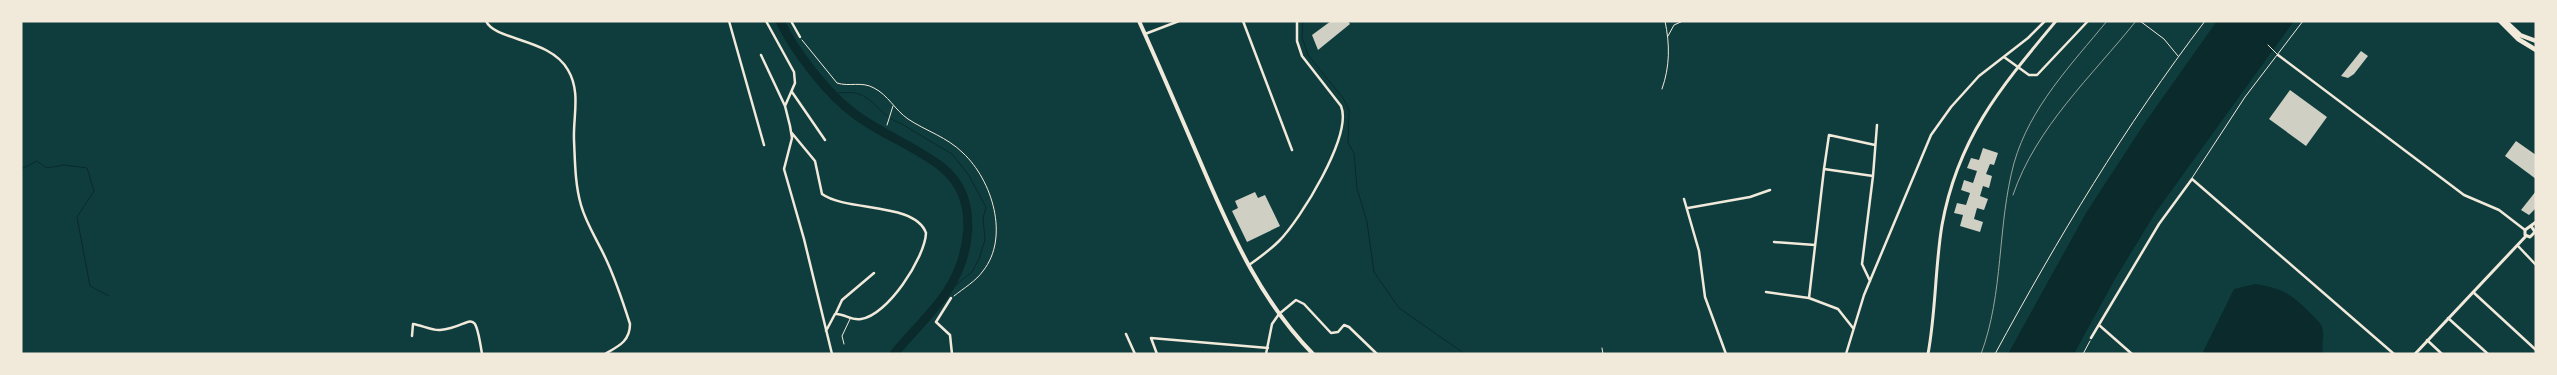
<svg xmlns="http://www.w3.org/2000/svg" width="2557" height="375" font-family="Signika,sans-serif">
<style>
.water{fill:#0a2a2b}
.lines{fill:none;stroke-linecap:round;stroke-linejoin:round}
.stream{stroke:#0a2a2b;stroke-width:1}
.river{stroke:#0a2a2b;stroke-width:9}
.building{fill:#cfcfc3}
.path{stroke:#f1e9da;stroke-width:1}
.service{stroke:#f1e9da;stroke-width:1}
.minor{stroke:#f1e9da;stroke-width:2.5}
.tertiary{stroke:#f1e9da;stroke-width:3}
.secondary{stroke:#f1e9da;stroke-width:3}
.primary{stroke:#f1e9da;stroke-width:4}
.motorway{stroke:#f1e9da;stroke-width:4.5}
.rail{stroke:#97a49c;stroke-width:1}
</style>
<rect width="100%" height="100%" fill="#0f3d3e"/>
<path class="water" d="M2217,21H2294L2156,212L2115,279L2074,354H2008L2086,213L2144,124Z
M2255,284C2281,288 2291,293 2309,312C2313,316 2320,322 2322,327C2325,336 2321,344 2323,354H2202L2234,289Z"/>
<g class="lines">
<path class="stream" d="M1303,21L1302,37L1308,55L1343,98L1349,110L1348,143L1354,153L1357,188L1367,222L1374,272L1399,308L1465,354
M832,93C839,93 849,92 856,93C875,98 882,118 900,123L952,154L968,174L986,207L983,218L985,240L979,259L972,272L946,293
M21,169L37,161L47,168L64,165L87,168L94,191L77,217L90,286L109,296"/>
<path class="river" d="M780,21C795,52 828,95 856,115C883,135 917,147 943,168C981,200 970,257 946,293C931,315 911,333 894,354"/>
</g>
<path class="building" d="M1331,21H1348L1350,24L1318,50L1312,35Z
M2361,51L2368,56L2354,74L2348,78L2341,76Z
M2290,90L2327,117L2306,146L2269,119Z
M2516,141L2536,155V179L2505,156Z
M1983,148L1998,153L1994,165L1990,164L1986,174L1992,176L1989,188L1983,186L1980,196L1988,199L1984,210L1977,208L1974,219L1983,222L1980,232L1960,226L1963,215L1954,213L1957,203L1966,205L1970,193L1961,190L1964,180L1973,183L1977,171L1967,168L1971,158L1979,160Z
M2536,191V208L2529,215L2521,210Z
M1255,192L1258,198L1265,195L1280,226L1247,242L1232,211L1238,208L1235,201Z"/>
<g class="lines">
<path class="path" d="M1668,36L1674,25L1683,21
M802,40L837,83C849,87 862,81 874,88C888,95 895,110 908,119C926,131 947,137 963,153C992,180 1010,237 983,271C976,281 964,288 954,296
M1662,89C1670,66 1670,45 1665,21
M887,125L893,106
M2083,354L2090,341"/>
<path class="service" d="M2140,21L2164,39L2178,56
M2268,45L2277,54
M2192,178L2245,97L2303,21
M844,344L842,336L850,319
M1602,348L1603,354
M1995,354C2058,238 2125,126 2205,21"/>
<path class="minor" d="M486,21C495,41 550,38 568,70C581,92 573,116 574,140C575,161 575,185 581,205C586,223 597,240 605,257C615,278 623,302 630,324C630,341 619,346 605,354
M729,21L764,145
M766,21L794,72L795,83L785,106
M791,21L800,37
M1243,21L1292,150
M1145,34L1179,21
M761,55L785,106L790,126L792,138L784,169L804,239L832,354
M2278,55L2464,195L2499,210L2525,230
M2004,57L2029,75H2037L2088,21
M792,92L825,140
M791,132L815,161L822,194C847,212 915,202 926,233C925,258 887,316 861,319C851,321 844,313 835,314L826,331
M1824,169L1829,135L1875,145
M1873,176L1877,125
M1684,199L1699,251L1705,297L1726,354
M1688,208L1750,197L1770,190
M1774,242L1815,245
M2518,246L2536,265
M1249,265C1259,258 1270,250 1279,241C1300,220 1353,135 1341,106L1302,56L1297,41V21
M1766,292L1809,298
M2473,292L2536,350
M951,298L936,322L950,335L952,354
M836,313L842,300L874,273
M2448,318L2488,354
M2099,325L2132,354
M1853,328L1838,309L1809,298L1824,169L1873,176L1862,264L1870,281
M1126,334L1135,354
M412,336L413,324C421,325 433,331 440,330C473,327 474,302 482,354
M2091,338L2159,224L2192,179L2394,354
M2427,340L2442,354
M1157,354L1151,338L1268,348
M1266,354L1272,324L1279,314L1296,300L1304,304L1331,333L1338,332L1344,325L1349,327L1377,354
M1846,354L1864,295L1931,135L1951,107L1979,76L2028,38L2045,21"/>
<path class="tertiary" d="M2531,226L2535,232L2530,237L2525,235V230L2536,222
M2415,354L2526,236"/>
<path class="secondary" d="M1928,354C1936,311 1935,267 1942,225C1958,137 2001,87 2056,21"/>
<path class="primary" d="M1139,21C1162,72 1184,124 1206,175C1234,240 1263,303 1313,354"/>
<path class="motorway" d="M2500,21L2518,39L2536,50
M2505,21L2520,35L2536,41"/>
<path class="rail" d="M2013,195C2036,127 2092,76 2136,21
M1981,354C2004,293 1997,226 2014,163C2030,107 2071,65 2107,21"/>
</g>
<rect width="2557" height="375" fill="none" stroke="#f1e9da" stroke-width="45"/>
</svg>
